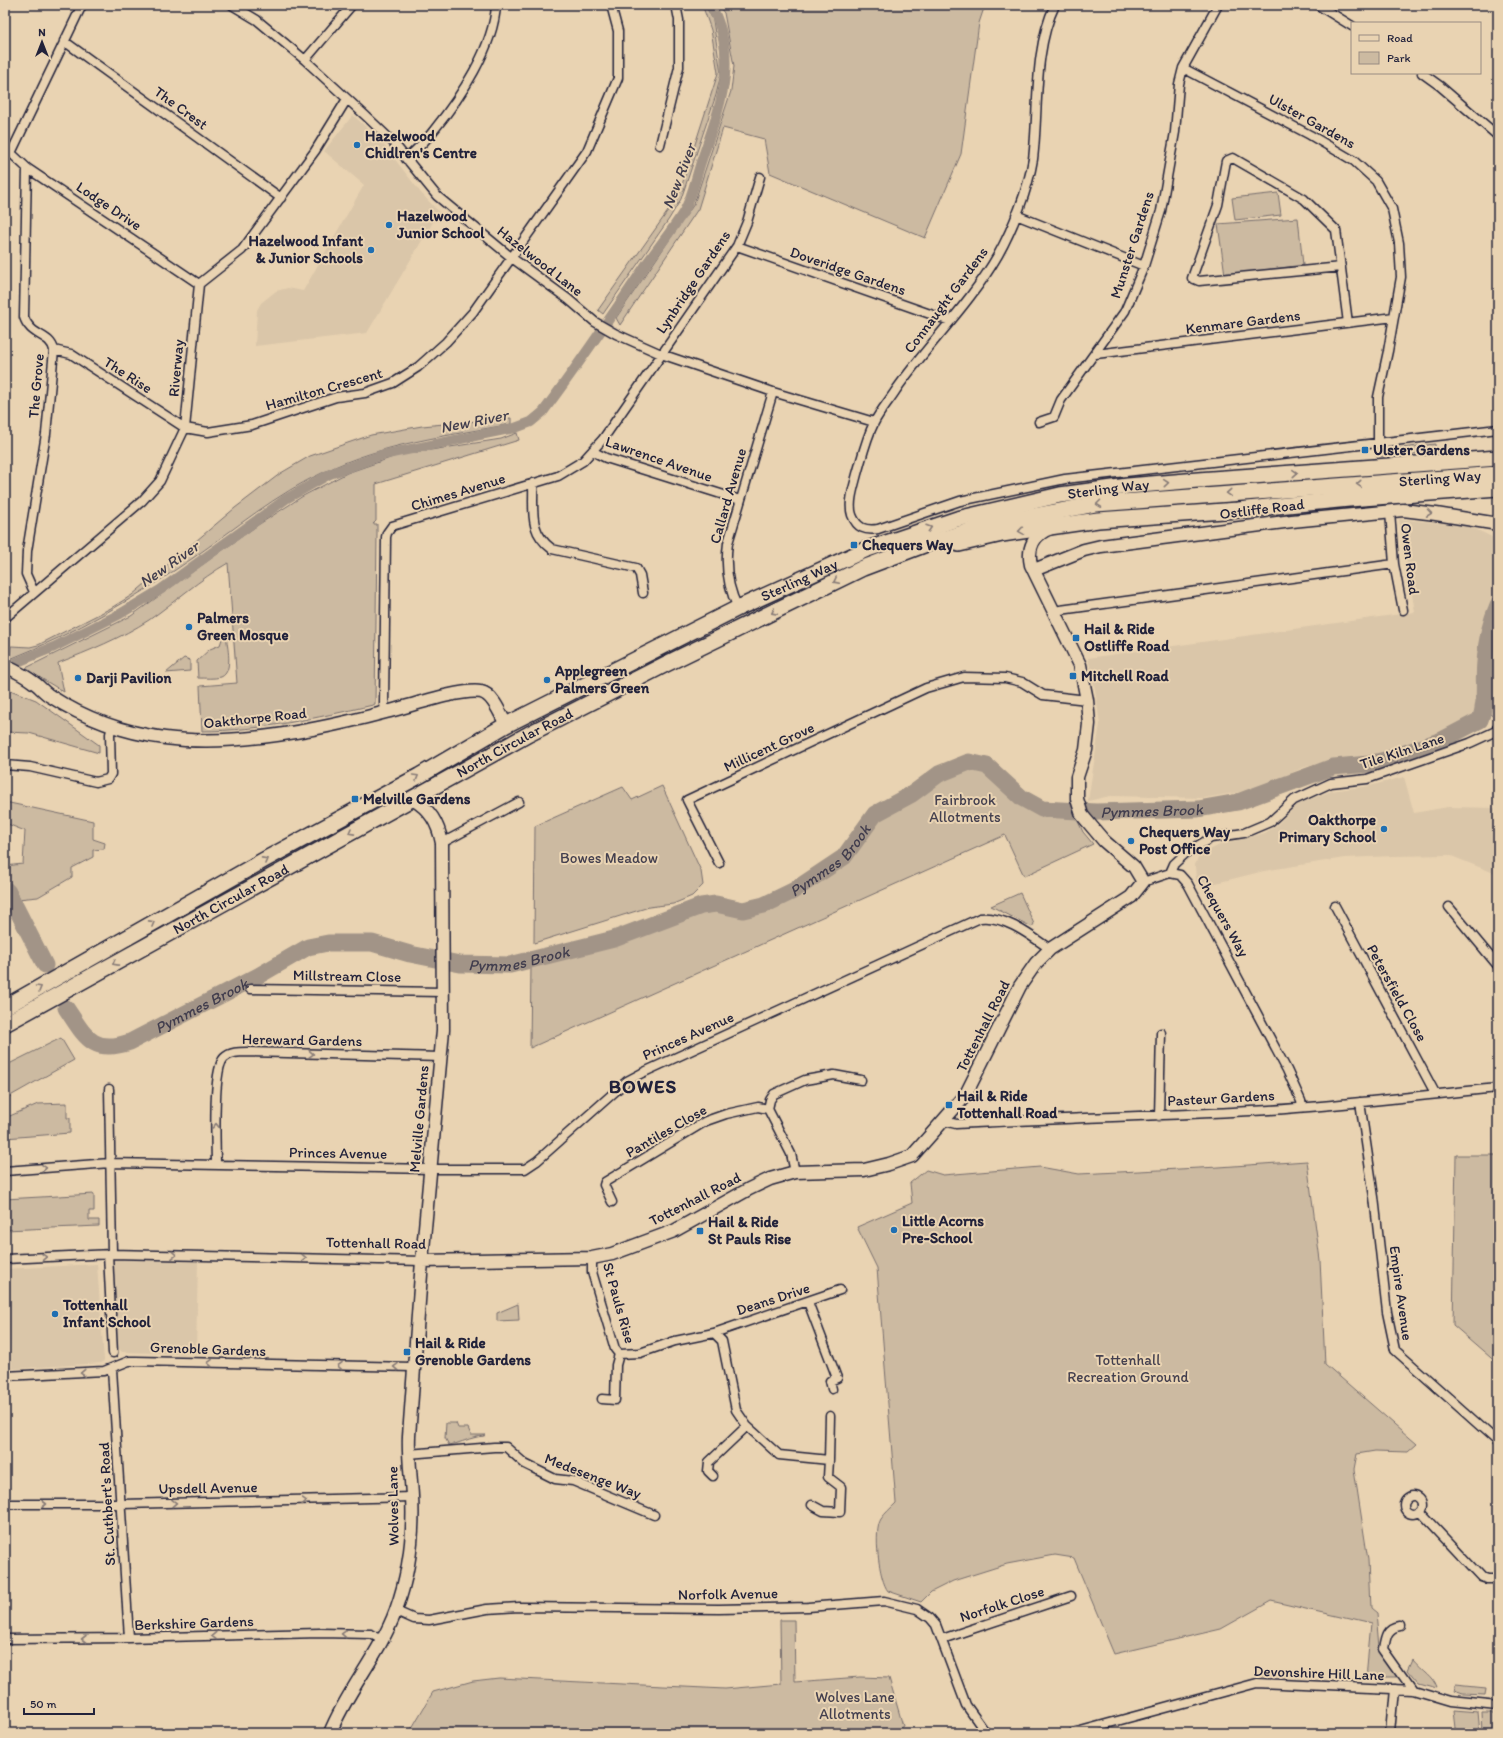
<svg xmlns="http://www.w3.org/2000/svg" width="1503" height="1738" font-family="Itim,sans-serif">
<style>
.built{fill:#dac6a9}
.green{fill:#ccbaa1;stroke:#776e6e}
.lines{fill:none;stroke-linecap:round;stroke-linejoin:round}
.canal{stroke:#a29487;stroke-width:10}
.river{stroke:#a29487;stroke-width:17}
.street-casing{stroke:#22223b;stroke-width:11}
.secondary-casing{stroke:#22223b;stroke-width:15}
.highway-casing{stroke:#22223b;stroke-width:18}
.street{stroke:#e9d3b2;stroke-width:8}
.secondary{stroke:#e9d3b2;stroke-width:12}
.highway{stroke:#e9d3b2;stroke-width:15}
.oneway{stroke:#867a76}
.poi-dot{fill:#1f6fb2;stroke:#e9d3b2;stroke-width:1.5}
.labels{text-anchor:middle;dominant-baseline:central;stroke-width:4;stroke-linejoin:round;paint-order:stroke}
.street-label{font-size:15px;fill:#22223b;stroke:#e9d3b2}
.poi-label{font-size:15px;font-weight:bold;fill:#22223b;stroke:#e9d3b2;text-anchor:start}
.park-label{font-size:15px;fill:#44404f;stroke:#e9d3b2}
.water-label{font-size:16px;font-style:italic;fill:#423e4e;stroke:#e9d3b2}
.district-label{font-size:19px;font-weight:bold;letter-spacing:1px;fill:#22223b;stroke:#e9d3b2}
</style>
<rect width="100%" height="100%" fill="#e9d3b2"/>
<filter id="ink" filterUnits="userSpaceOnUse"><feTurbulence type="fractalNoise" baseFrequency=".025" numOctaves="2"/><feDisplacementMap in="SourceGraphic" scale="8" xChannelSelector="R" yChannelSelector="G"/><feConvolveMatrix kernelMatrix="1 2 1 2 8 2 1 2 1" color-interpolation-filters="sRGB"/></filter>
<g filter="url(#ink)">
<path class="built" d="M353,115L380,140L421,193L439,212L367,333L255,346L257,310L261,303L276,291L288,288L303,291L364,185L324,151Z
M1399,519L1469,526L1498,540V592L1489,606L1479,656V706L1465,722L1408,749L1386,754L1336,758L1302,768L1257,789L1205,798L1110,796L1088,801L1100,724L1095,689L1088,658L1415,612Z
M1404,777L1414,813L1448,807L1498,808V854L1494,873L1449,855L1395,856L1344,858L1264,871L1208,885L1196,881L1195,865L1199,855L1222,844L1265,833L1277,825L1298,804L1331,791L1369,786Z
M114,1259L198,1261L196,1354L122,1352L117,1347Z
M97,1264L104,1360L102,1363L12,1369L5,1269Z"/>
<path class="green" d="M699,5H705L713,20L721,74L716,95L681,199L669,219L603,314L598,310L678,197L718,73L711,30L704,10Z
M718,5H985L979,23L961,154L925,238L770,173L764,139L723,128L698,209L620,325L616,318L694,204L731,91L734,66L724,13Z
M1278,193L1281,215L1235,220L1232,198Z
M1298,218L1303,265L1225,275L1218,224Z
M511,418V424C448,436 383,443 324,472C276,494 236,528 193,558C135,598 76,633 10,659L11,646L30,647L38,645L111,608L132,595L235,508L281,473L310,456L371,435L422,426Z
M517,433L519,440L376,484V521L373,524H377V533L375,704L373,705C316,718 260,731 202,731L200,686L237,683L228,563C200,579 176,601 149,620C121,638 89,651 58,663L64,692L34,674L26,668L131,616L258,525L303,496L347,473L399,455L501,439Z
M1435,444V451L1397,456H1376L1375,451Z
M1498,592V720L1479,706C1479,668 1477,625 1498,592Z
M226,635C227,645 234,672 221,677C214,679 205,678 198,678L197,661L210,649L220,645L222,639Z
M184,658L190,660V671L166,673Z
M5,688L36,700L99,745V753L29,733L5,732Z
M966,766C994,767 992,785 1013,797C1033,809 1052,812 1075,815L1083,832L1093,844L1024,876L1005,835L530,1048L531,966L614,945L708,908L743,914L754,913L793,896L849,858L876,818L955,769Z
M662,786L701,871L703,885L692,896L673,904L649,907L534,943L535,826L623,787L632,800Z
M5,802L93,821V839L105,843L104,849L93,850V857L72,868V877L38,897L18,899L5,877V866L23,864L25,831L5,823Z
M1020,893L1034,924L1032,927L991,906Z
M61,1038L74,1060L5,1099V1066Z
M67,1103V1118H70V1133L5,1138V1118L38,1104Z
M1456,1155H1498V1364L1453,1325Z
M1307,1161L1320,1260L1325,1364L1417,1444L1408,1452L1375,1451L1357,1454L1354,1469L1368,1560L1370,1608L1376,1613L1379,1647L1399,1674L1398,1677H1366L1371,1624L1271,1601L1221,1629L1114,1654L1074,1558L1055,1555L1007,1564L953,1581L931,1592L921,1602L888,1591C879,1580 873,1531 881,1519C885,1513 891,1508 896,1503L877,1268L857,1227L912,1203L910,1183L926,1170L943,1175L1040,1167L1079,1174L1219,1167Z
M94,1194V1211H89V1220H99V1226L5,1230V1199Z
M518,1304L519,1320L497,1321V1313Z
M446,1423H456L458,1428H468L471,1435H486C483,1437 481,1436 477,1437C467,1439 458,1444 449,1445L445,1438Z
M780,1620H794L795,1682L860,1677L889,1678L903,1726L893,1733H409L433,1692L473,1681L499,1678L725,1689L781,1684Z
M1413,1660C1421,1670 1432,1675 1436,1687L1417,1682L1408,1671Z
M1456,1686L1486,1689L1485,1696L1463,1695L1454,1692Z
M1453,1710L1478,1712L1480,1733H1463L1455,1727Z
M1482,1713H1498V1732L1483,1733Z"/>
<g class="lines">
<path class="canal" d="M5,667L54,647L120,614L160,590L286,499L330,474L382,455L515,428L531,422L543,412C579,364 613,314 647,263C659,246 673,229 684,211C693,196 696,176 702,159C720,106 740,60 711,5"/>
<g class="river">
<path d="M5,889L8,892L45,965"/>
<path id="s1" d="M66,1008C85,1036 92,1055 130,1042L258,976L308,947L328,943H372L410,954L460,964L510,965L614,939L701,906L716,904L743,910L764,905L793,891L844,857L875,814L912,794L939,774L969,762L987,766L1022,798L1042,809L1096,812L1198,809L1238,802L1333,767L1369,764L1385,760L1442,740L1480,720C1487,702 1483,681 1485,662C1486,642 1490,623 1498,605"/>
</g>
<g class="street-casing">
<path id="street" d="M232,5L257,20L305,60L368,118L392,141L437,196L512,258L568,299L595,322L616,334L661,354L773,392L874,422
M1055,5C1033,50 1039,111 1033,159C1028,190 1013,228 998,255C970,304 928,344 896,390C889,401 880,411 874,423C866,439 862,457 857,474C854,486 848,503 852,515C857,528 865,531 878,529L960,501L1065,479L1498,429
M1318,5L1352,26
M64,41L281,198
M305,60L352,5
M1183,68L1310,135L1354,161L1376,181L1392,209L1399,243L1401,277L1388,351L1378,397V443
M1422,73L1440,86L1498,136
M660,145L679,67V20L676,5
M5,153H11L27,168L199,284
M11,153L82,5
M406,159C416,150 426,141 434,130C460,98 494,47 496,5
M27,168L24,317C25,320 27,324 29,326C36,336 51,336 54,350L46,434L27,551L26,574L34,592
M1016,215L1144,266
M737,246L950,321
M1341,267L1199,281L1192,278L1218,205L1226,161L1233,158L1304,199L1336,230L1348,323
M54,350L71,354L185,428L208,432L252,425L336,397L365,393L393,383L418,367L446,342L473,312L587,151L618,78V31L611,5
M1096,354L1394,317
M1039,422L1054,417L1061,400L1125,311L1144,266L1161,211L1175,132L1179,84L1183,68L1218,5
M592,451L606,458L740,500
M533,483C534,511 528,531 552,549L636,568L640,575L643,593
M1390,512L1394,564L1403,610
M738,608C728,588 725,565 728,543L773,392
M1053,611L1394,564
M5,618L142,501L160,481L185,428L199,284L242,250L315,151L347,99
M386,713L384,704L386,537L387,533L392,526L558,476L583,461L603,439L737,246L747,222L760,177
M5,765L30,767L96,782L108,779L111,774L110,734L112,726
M442,843L519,802
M719,863L687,800L926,688L964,677L1005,678L1022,682L1043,695L1087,700
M1170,873L1174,864L1187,852L1211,838L1244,833L1270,822L1294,800L1331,783L1367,779L1470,743L1496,731L1498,726
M1143,882L1170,873L1180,875L1188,884L1287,1070L1301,1101L1302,1107
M1335,906L1435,1093
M1449,907L1498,966
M250,989L443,992
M109,1089L112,1254
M1360,1102L1374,1197L1387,1312L1395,1350L1498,1442
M768,1109L770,1100L774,1094L805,1080L834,1075L861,1080
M1159,1116L1161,1033
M944,1121L956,1124C1061,1118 1165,1116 1270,1110C1346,1105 1422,1095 1498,1088
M216,1165C216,1145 212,1070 224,1058C230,1052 239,1052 247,1052L441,1057
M5,1171L110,1163L431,1169H525L537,1161L627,1081L642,1073L980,918C1004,915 1030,935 1050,949
M612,1202L604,1185L605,1182L706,1121L726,1114L758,1107L768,1109L791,1154L795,1172
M108,1254L113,1353
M592,1258V1272L615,1349L619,1354L640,1353L675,1341L714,1333L722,1341L736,1410L747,1426L779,1455L829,1460L828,1477L841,1487L840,1512L823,1511L812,1505
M5,1259L112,1254L422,1261
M808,1302L837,1378L830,1381L832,1389
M714,1333L840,1290
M112,1369L129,1638
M5,1376L104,1371L129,1361H136L413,1367
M602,1399L615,1400L616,1365L619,1354
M408,1454L494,1447H506L525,1464L555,1479L573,1481L654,1515
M829,1460L830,1416
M713,1476L708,1471L709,1462L747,1426
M1404 1505a9 9 0 1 1 18 0a9 9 0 1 1-18 0Z
M5,1504H122L412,1497
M1419,1511L1481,1577L1487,1579H1498
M396,1611L414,1619L429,1620L487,1609L519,1607L719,1609L808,1607L884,1601L917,1609L930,1618L936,1625L966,1705L986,1733
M1400,1626C1387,1628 1386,1637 1384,1649L1413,1690
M5,1639L129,1638L320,1633L371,1634L382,1640
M942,1639L1071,1596
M1073,1733L1257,1683L1413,1690L1450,1701L1498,1706
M1390,1733L1394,1689"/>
</g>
<g class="secondary-casing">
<path id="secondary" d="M1034,570L1084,550L1101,546L1292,521L1403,510L1436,514L1498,524
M5,666C16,671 27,677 36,684C41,688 45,693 50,696C84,718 125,733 165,738C234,747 319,730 386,712C407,707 462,688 481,692C493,694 501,715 506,725
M422,1261L592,1258L612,1254L674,1231L749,1189L770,1179L795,1172L864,1170L889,1164L912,1156L965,1096L1020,986L1036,963L1050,949L1131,897L1143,882L1134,867L1104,841L1082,815L1077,799V777L1086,750L1089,724L1087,700L1080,665L1031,565C1027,548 1034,534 1051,528
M330,1733C347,1690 380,1654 396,1610C409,1574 414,1535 412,1496C411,1476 408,1456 409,1436L422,1261L443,1030L442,843C438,823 430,809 412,799"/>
</g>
<g class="highway-casing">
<g id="highway">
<path d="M959,544L1002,534L1098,520L1238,510L1349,499L1498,488"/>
<path id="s2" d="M5,1007L264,860L419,776L506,725L738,608L865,550L957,519L1060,495L1128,486L1198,480L1498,458"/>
<path id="s3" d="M5,1024L529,734L666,664L863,568L929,543L993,524L1096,504L1498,474"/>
</g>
</g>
<use href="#street" class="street"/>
<use href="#secondary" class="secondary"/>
<use href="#highway" class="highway"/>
</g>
<defs><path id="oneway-chevron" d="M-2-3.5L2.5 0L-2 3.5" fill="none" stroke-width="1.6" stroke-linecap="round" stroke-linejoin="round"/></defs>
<g class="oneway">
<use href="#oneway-chevron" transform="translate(1295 473) rotate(-4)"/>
<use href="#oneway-chevron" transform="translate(1166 483) rotate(-5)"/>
<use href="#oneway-chevron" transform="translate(1359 484) rotate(176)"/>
<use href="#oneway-chevron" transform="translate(1229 493) rotate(176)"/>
<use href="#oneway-chevron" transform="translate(1099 504) rotate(173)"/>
<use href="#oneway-chevron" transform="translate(1429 513) rotate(8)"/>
<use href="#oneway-chevron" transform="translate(929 528) rotate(-18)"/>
<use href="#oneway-chevron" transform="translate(1021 531) rotate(171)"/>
<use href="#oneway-chevron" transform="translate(836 581) rotate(154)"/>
<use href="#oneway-chevron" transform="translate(774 612) rotate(154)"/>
<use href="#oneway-chevron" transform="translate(416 777) rotate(-30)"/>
<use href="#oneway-chevron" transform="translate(351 832) rotate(151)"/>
<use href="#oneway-chevron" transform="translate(265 860) rotate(-29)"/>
<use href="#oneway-chevron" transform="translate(152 923) rotate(-29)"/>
<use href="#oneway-chevron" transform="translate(115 963) rotate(151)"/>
<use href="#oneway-chevron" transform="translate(39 988) rotate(-30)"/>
<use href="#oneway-chevron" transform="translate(311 1054) rotate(2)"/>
<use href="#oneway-chevron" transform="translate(216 1126) rotate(-89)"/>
<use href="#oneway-chevron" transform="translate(44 1168) rotate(-4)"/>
<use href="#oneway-chevron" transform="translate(174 1255) rotate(1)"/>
<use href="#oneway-chevron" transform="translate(44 1257) rotate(-3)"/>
<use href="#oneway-chevron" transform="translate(304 1258) rotate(1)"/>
<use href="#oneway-chevron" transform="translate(210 1363) rotate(-178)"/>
<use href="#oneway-chevron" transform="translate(340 1366) rotate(-179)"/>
<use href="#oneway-chevron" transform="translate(396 1367) rotate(-179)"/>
<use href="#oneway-chevron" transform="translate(83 1373) rotate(177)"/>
<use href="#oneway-chevron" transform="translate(304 1501) rotate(-1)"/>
<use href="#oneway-chevron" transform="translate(174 1503) rotate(-1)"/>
<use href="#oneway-chevron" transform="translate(44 1504)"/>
<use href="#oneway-chevron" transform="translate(344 1634) rotate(-179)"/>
<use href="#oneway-chevron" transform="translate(214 1636) rotate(178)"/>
<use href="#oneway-chevron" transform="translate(84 1639) rotate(180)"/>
</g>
</g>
<g class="poi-dot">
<circle cx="357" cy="145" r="4"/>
<circle cx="389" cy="225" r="4"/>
<circle cx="371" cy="250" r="4"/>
<rect x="1361" y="446" width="8" height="8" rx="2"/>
<rect x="850" y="541" width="8" height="8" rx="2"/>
<circle cx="189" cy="627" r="4"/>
<rect x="1072" y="634" width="8" height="8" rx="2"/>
<rect x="1069" y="672" width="8" height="8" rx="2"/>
<circle cx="78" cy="678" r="4"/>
<circle cx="547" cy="680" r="4"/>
<rect x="351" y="795" width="8" height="8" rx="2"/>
<circle cx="1384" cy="829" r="4"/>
<circle cx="1131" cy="841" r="4"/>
<rect x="945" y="1101" width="8" height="8" rx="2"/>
<circle cx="894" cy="1230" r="4"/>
<rect x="696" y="1227" width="8" height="8" rx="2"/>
<circle cx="55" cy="1314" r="4"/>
<rect x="403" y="1348" width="8" height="8" rx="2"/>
</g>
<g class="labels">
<g class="street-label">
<text transform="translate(181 108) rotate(36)">The Crest</text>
<text transform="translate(1312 121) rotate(29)">Ulster Gardens</text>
<text transform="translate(109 206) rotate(34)">Lodge Drive</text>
<text transform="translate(1132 245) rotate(-72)">Munster Gardens</text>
<text transform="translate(540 261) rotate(38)">Hazelwood Lane</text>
<text transform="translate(848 271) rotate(19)">Doveridge Gardens</text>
<text transform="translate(693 282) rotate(-56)">Lynbridge Gardens</text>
<text transform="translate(946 300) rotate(-53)">Connaught Gardens</text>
<text transform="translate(1243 322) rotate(-7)">Kenmare Gardens</text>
<text transform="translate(176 368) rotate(-85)">Riverway</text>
<text transform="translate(128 375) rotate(33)">The Rise</text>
<text transform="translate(36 386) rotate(-85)">The Grove</text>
<text transform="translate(324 389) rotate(-16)">Hamilton Crescent</text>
<text transform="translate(659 459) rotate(19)">Lawrence Avenue</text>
<text stroke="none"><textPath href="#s3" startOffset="1559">Sterling Way</textPath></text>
<text stroke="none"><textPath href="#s2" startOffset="1226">Sterling Way</textPath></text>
<text transform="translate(458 492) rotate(-17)">Chimes Avenue</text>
<text transform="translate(728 496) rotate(-74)">Callard Avenue</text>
<text transform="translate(1262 509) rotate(-7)">Ostliffe Road</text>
<text transform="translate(1410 559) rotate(83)">Owen Road</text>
<text stroke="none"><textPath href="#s2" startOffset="902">Sterling Way</textPath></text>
<text transform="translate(255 718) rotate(-6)">Oakthorpe Road</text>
<text stroke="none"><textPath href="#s3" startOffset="582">North Circular Road</textPath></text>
<text transform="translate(769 747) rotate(-25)">Millicent Grove</text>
<text transform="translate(1402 751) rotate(-18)">Tile Kiln Lane</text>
<text stroke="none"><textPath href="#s3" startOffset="258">North Circular Road</textPath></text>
<text transform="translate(1223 916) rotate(61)">Chequers Way</text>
<text transform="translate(347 976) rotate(1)">Millstream Close</text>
<text transform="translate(1397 993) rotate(61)">Petersfield Close</text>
<text transform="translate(983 1026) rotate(-63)">Tottenhall Road</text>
<text transform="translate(688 1036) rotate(-24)">Princes Avenue</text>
<text transform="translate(302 1040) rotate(1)">Hereward Gardens</text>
<text transform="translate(1221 1098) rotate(-3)">Pasteur Gardens</text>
<text transform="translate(419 1119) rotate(-85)">Melville Gardens</text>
<text transform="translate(666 1131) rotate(-30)">Pantiles Close</text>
<text transform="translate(338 1153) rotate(1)">Princes Avenue</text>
<text transform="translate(695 1199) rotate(-27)">Tottenhall Road</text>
<text transform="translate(376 1243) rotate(1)">Tottenhall Road</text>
<text transform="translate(1401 1293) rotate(82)">Empire Avenue</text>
<text transform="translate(773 1299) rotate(-18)">Deans Drive</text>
<text transform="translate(619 1303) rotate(74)">St Pauls Rise</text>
<text transform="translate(208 1349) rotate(2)">Grenoble Gardens</text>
<text transform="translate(593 1476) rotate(21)">Medesenge Way</text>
<text transform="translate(208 1488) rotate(-1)">Upsdell Avenue</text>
<text transform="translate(107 1504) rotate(-93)">St. Cuthbert's Road</text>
<text transform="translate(393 1506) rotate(-91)">Wolves Lane</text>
<text transform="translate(728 1594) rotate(-1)">Norfolk Avenue</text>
<text transform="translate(1002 1604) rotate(-18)">Norfolk Close</text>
<text transform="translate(194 1623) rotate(-2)">Berkshire Gardens</text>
<text transform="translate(1319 1673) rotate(2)">Devonshire Hill Lane</text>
</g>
<g class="poi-label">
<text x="365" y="136">Hazelwood<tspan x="365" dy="17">Chidlren's Centre</tspan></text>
<text x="397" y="216">Hazelwood<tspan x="397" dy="17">Junior School</tspan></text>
<text x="363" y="241" text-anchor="end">Hazelwood Infant<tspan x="363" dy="17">&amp; Junior Schools</tspan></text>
<text x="1373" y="450">Ulster Gardens</text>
<text x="862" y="545">Chequers Way</text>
<text x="197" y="618">Palmers<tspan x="197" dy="17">Green Mosque</tspan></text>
<text x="1084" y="629">Hail &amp; Ride<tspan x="1084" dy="17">Ostliffe Road</tspan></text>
<text x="555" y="671">Applegreen<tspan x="555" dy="17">Palmers Green</tspan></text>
<text x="1081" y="676">Mitchell Road</text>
<text x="86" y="678">Darji Pavilion</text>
<text x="363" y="799">Melville Gardens</text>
<text x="1376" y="820" text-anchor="end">Oakthorpe<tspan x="1376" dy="17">Primary School</tspan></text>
<text x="1139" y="832">Chequers Way<tspan x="1139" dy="17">Post Office</tspan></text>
<text x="957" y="1096">Hail &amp; Ride<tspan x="957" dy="17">Tottenhall Road</tspan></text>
<text x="902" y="1221">Little Acorns<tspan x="902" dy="17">Pre-School</tspan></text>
<text x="708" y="1222">Hail &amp; Ride<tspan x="708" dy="17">St Pauls Rise</tspan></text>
<text x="63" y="1305">Tottenhall<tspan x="63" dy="17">Infant School</tspan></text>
<text x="415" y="1343">Hail &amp; Ride<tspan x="415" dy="17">Grenoble Gardens</tspan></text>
</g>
<g class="park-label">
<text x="965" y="800">Fairbrook<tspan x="965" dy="17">Allotments</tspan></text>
<text x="609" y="858">Bowes Meadow</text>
<text x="1128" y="1360">Tottenhall<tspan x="1128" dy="17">Recreation Ground</tspan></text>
<text x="855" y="1697">Wolves Lane<tspan x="855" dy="17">Allotments</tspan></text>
</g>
<g class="water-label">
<text transform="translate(679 176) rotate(-69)">New River</text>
<text transform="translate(474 421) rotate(-11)">New River</text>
<text transform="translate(169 564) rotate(-35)">New River</text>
<text stroke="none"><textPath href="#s1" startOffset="1206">Pymmes Brook</textPath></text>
<text stroke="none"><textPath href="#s1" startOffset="834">Pymmes Brook</textPath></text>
<text stroke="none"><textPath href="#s1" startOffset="498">Pymmes Brook</textPath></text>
<text stroke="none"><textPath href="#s1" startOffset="162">Pymmes Brook</textPath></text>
</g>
<g class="district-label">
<text x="643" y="1086">BOWES</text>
</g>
</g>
<rect width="1503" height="1738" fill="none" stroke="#e9d3b2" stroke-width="20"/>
<rect x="10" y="10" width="1483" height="1718" fill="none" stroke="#22223b" stroke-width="1.5" filter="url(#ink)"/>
<rect x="1351" y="22" width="130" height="52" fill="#e9d3b2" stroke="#998c82"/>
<rect x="1359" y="35" width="20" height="6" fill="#e9d3b2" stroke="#998c82"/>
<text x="1387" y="42" font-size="12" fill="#22223b">Road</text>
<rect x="1359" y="52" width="20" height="12" fill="#ccbaa1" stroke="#998c82"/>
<text x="1387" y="62" font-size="12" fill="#22223b">Park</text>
<g transform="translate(42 42)" stroke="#e9d3b2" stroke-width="3" paint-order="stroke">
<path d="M0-3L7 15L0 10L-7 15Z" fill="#22223b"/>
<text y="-6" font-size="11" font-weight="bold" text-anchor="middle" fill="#22223b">N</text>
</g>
<path d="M24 1708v6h70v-6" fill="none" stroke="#22223b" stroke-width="2"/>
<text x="30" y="1708" font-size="12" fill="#22223b" stroke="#e9d3b2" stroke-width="3" paint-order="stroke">50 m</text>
</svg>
